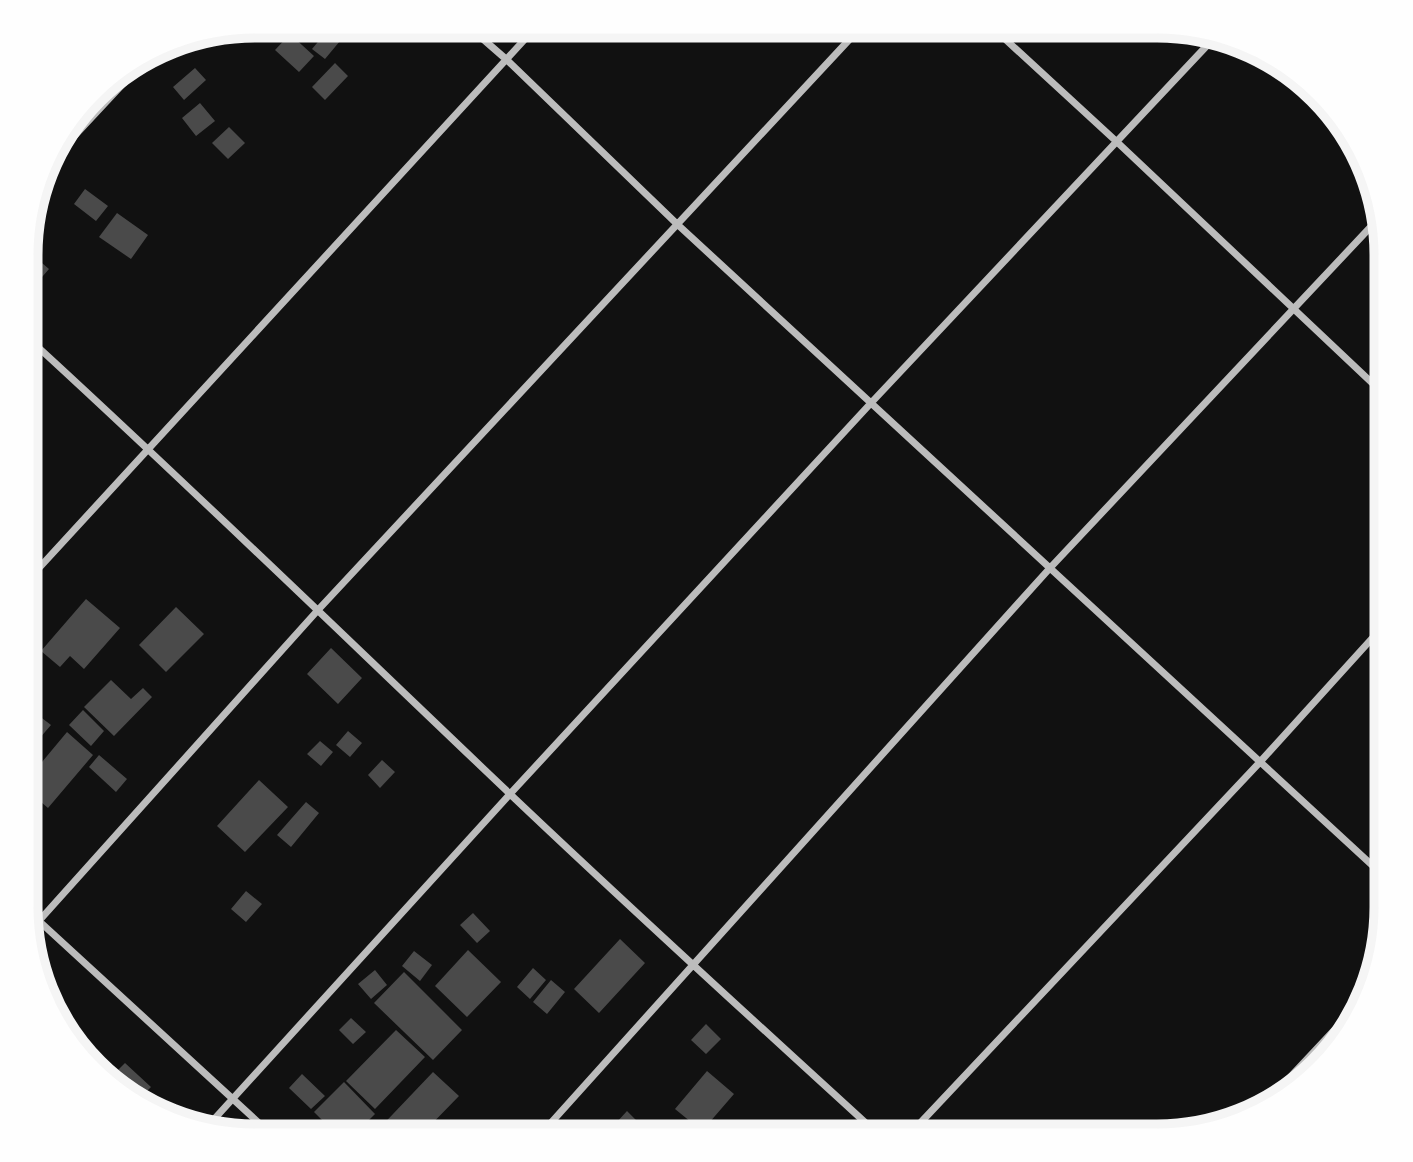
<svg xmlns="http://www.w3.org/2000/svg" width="1413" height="1162" font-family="'Varela Round',sans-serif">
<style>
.building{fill:#4a4a4a}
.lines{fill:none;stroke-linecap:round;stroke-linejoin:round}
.minor{stroke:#bcbcbc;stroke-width:7}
.rim{fill:none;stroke:#f5f5f5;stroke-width:9}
</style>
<rect width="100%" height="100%" fill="#111"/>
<path class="building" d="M327,31L340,41L325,59L312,49Z
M290,34L314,56L299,72L275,50Z
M335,63L348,76L325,100L312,87Z
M195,68L206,80L184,100L173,87Z
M200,103L215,121L196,136L182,118Z
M229,127L245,143L228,159L212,143Z
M85,189L108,206L96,221L74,204Z
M117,213L148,235L131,259L99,237Z
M28,251L49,269L36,284L28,277Z
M86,599L120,628L84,669L70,656L60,667L41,651Z
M176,607L204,634L166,672L139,645Z
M331,648L362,678L338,704L307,674Z
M111,680L131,699L143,688L152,697L114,736L84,707Z
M83,710L104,731L91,746L69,725Z
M34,712L51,725L27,753V720Z
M348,731L362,743L350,757L336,745Z
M67,732L93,755L48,808L27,790V780Z
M320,741L333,752L321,766L307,754Z
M99,755L127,779L116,792L89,767Z
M382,760L395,772L380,788L368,775Z
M259,780L288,807L245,852L217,826Z
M306,802L319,813L291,847L277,835Z
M246,891L262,904L246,922L231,909Z
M473,913L490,931L477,943L460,925Z
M620,939L645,963L599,1013L574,989Z
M468,950L501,982L467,1017L435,986Z
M414,951L432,965L420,981L402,966Z
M533,968L546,980L530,999L517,987Z
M375,970L387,985L371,999L358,984Z
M404,972L462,1030L433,1060L374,1003Z
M551,980L565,992L547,1014L533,1002Z
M46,984L60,995L50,1007L44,986Z
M351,1018L366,1032L353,1044L339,1030Z
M706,1024L721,1039L706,1054L691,1040Z
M396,1030L425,1057L375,1109L346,1081Z
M69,1032L88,1050L83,1054L68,1033Z
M125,1063L151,1087L139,1099L109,1079Z
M707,1071L734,1094L702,1131L675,1109Z
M433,1072L459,1096L421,1135H373Z
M302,1074L325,1096L311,1109L289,1088Z
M344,1082L375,1114L354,1135H337L314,1112Z
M627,1111L640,1124L628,1135L616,1123Z
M649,1122L662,1134L660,1135H637Z"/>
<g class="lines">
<path class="minor" d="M468,26L507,60L677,224L1386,878
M992,27L1117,142L1387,397
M49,163L146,59
M28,338C191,487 349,641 509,793C631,909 755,1022 880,1136
M28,580L537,26
M27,910L272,1135
M29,932L318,610L861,27
M1263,1106L1370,992
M207,1127L510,794L871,403L1215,37
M540,1135L1050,568L1379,218
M908,1136L1260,762L1386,623"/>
</g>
<path d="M0 0H1413V1162H0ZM255 38H1157A217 217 0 0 1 1374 255V907A217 217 0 0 1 1157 1124H255A217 217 0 0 1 38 907V255A217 217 0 0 1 255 38Z" fill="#fefefe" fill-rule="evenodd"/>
<path class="rim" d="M255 38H1157A217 217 0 0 1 1374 255V907A217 217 0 0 1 1157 1124H255A217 217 0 0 1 38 907V255A217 217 0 0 1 255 38Z"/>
</svg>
